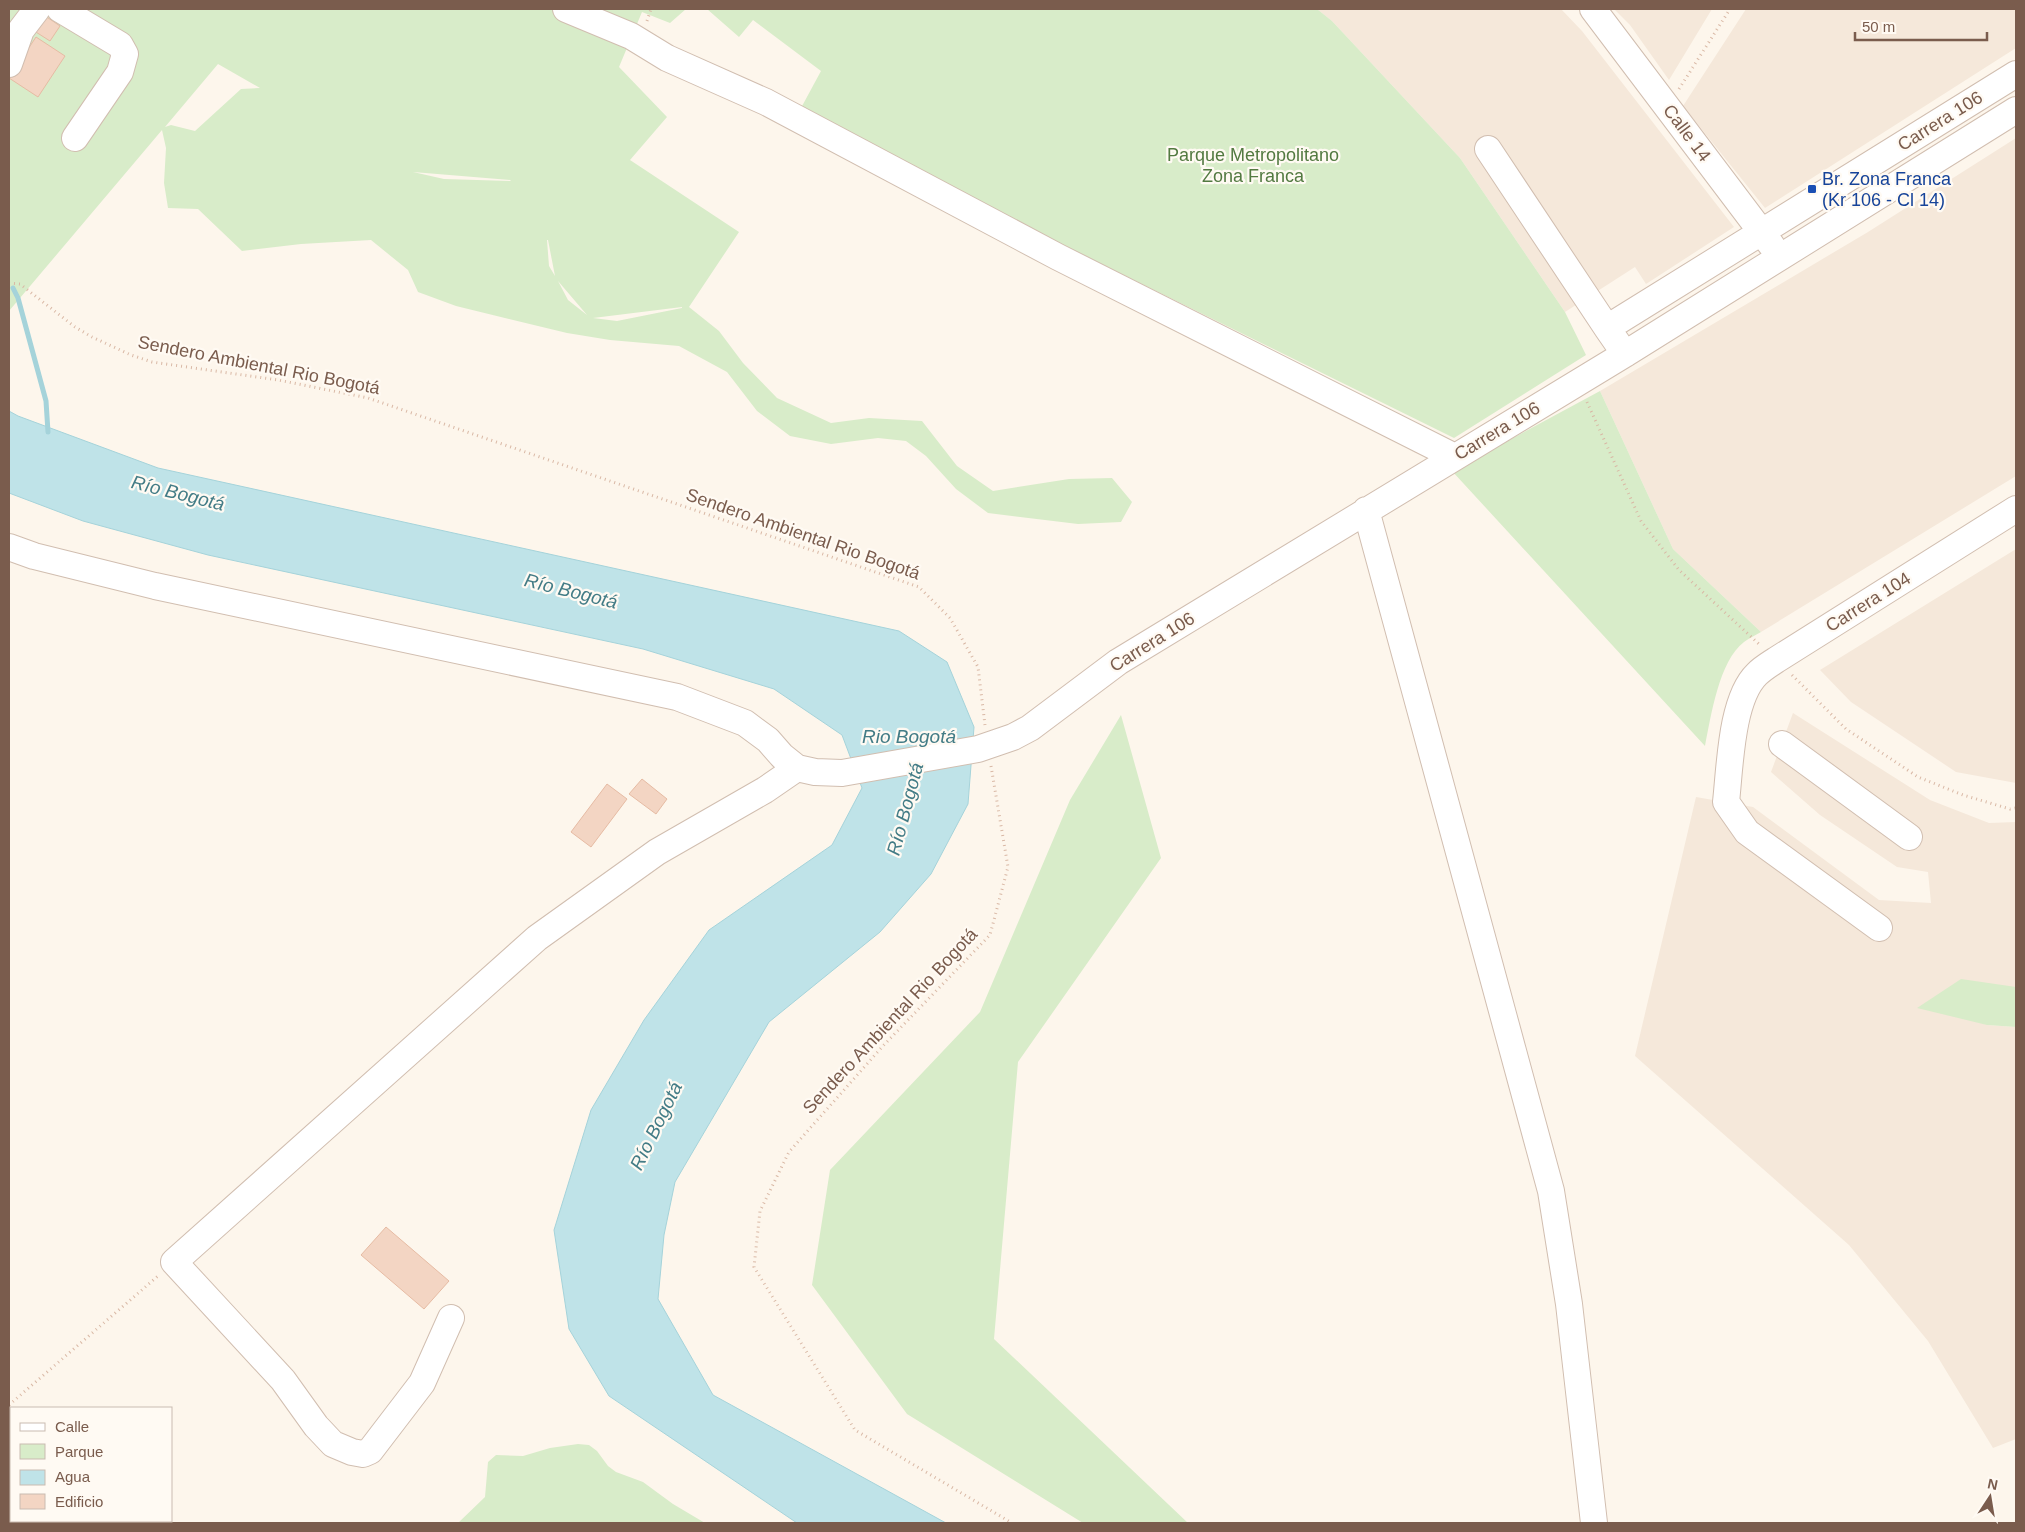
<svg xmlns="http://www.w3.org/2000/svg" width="2025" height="1532" font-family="Arial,sans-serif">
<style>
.residential{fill:#f5e8da}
.green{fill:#d8ecc9;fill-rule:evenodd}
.water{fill:#bfe3e8;stroke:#a5d3da}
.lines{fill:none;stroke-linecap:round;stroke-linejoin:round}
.stream{stroke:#a5d3da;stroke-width:5}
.building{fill:#f3d5c3;stroke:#e6bba3}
.minor-casing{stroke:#d1beb0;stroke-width:28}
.path{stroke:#d9b8a5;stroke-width:3;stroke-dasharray:1 4;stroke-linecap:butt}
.minor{stroke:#fff;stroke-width:26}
.transit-dot{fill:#1a4fb4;stroke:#fffaf3;stroke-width:2}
.labels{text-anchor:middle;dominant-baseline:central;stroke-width:4.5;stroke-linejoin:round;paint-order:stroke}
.street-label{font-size:18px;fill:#7a5c4d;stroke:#fffaf3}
.park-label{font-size:18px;fill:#537a41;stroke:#fffaf3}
.transit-label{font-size:18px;fill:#164399;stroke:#fffaf3;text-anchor:start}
.water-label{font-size:19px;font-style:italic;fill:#437c86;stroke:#fffaf3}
</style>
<rect width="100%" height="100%" fill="#fdf6ec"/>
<path class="residential" d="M1317,9H1561L1582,31L1734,227L1646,284L1635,267L1565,312L1460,158L1332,21Z
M1614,9H1712L1669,80L1630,25Z
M1746,9H2016V48L1765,208L1683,106Z
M2016,138V476L1761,632L1673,549L1600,391L1868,232Z
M2016,549V783L1956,772L1851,702L1820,670Z
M1793,713L1930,800L1989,823L2016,822V987H2011L1987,1025L2016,1027V1439L1993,1448L1928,1341L1849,1245L1635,1056L1696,797L1753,807L1879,900L1931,903L1928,872L1897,867L1820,815L1771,772Z"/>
<path class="green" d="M9,9H686L670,23L642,12L619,67L667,117L630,160L739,232L689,307L719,331L743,363L777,398L831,423L869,418L922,421L957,466L993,491L1069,479L1112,478L1132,502L1121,522L1078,524L988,513L956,489L926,456L906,441L878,438L831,444L790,436L757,411L727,372L679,346L610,340L567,333L456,306L418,292L408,270L371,240L301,244L242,251L198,209L168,208L164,183L166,148L162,130L9,311ZM218,64L260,88L241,89L195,131L171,125L165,127ZM413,172L510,180L511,181L444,179ZM547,240H548L555,276L549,266ZM558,281L587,315L568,300ZM682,308L617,321L593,318L682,307Z
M707,9H1317L1332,21L1460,158L1565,312L1586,355L1454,438L935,182L801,108L821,71L753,20L739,37Z
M1600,391L1673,549L1761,632C1756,635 1749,638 1744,642C1719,661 1711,716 1705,746L1452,471Z
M1121,715L1161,858L1018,1062L994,1339L1188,1523H1083L907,1414L812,1285L830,1170L980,1012L1070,800Z
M1961,979L2016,987V1027L1987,1025L1917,1008Z
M578,1444L589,1445L597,1451L608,1466L616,1472L643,1482L673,1504L705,1523H458L485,1497L488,1462L496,1455L523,1456L550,1448Z"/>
<path class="water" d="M9,411L18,416L158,468L899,631L947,662L974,727L968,804L931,874L880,932L769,1022L675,1182L664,1235L658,1299L713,1395L946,1523H797L609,1396L569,1329L554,1230L591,1110L644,1020L709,930L832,845L862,788L842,735L774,689L643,649L208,555L83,521L9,493Z"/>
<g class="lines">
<path class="stream" d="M13,288L18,298L46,401L48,432"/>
</g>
<path class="building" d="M38,11L60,26L50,41L28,27Z
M36,37L65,56L38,97L9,78Z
M642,779L667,799L656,814L629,794Z
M607,784L627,799L591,847L571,832Z
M386,1227L449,1281L424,1309L361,1255Z"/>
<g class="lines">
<g class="minor-casing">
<path id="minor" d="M60,9L120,45L125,54L120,72L75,138
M566,9L631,36L667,58L766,102L1058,257L1455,457
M1593,9L1772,246
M9,64L21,30L37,9
M1488,149L1607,328
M1625,354L1607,328L2016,74
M1366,510L1551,1191L1569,1304L1594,1523
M9,547L34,556L155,586L677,697L745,723L768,740L782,756L797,768L815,772L842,773L978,749L1013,737L1030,728L1118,662L1625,354L2016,110
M1782,744L1909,837
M1879,928L1747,832L1726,802C1730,767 1731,699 1757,674C1763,668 1770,664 1776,660L2016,509
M451,1318L422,1383L370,1451L363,1454L352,1452L333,1444L316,1426L283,1380L174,1262L537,938L657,852L765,790L797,768"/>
</g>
<path class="path" d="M647,21L651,9
M1679,89L1730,9
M9,283L20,284L75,327L92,337L131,355L152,362L278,380L368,398L919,587L950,618L978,667L985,725
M1587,402L1641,521L1679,570L1760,645
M1792,675L1846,729L1918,777L1963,795L2010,809L2016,808
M991,766L1008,867L990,935L882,1047L789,1152L760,1211L754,1267L855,1430L1012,1523
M9,1405L158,1276"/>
<use href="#minor" class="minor"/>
</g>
<rect class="transit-dot" x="1807" y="184" width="10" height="10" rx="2.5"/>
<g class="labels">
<g class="street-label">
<text transform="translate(1940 121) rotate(-32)">Carrera 106</text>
<text transform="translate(1687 133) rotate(53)">Calle 14</text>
<text transform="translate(259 365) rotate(11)">Sendero Ambiental Rio Bogotá</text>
<text transform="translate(1497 431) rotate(-31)">Carrera 106</text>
<text transform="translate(803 534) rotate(19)">Sendero Ambiental Rio Bogotá</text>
<text transform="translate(1868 602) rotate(-32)">Carrera 104</text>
<text transform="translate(1152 642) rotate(-32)">Carrera 106</text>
<text transform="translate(890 1021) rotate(-47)">Sendero Ambiental Rio Bogotá</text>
</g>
<g class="park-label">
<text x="1253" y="155">Parque Metropolitano<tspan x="1253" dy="21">Zona Franca</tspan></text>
</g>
<g class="transit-label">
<text x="1822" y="179">Br. Zona Franca<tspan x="1822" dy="21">(Kr 106 - Cl 14)</tspan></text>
</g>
<g class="water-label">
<text transform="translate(178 493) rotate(14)">Río Bogotá</text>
<text transform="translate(571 591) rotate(14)">Río Bogotá</text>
<text x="909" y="736">Rio Bogotá</text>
<text transform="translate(905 809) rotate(-75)">Río Bogotá</text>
<text transform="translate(656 1126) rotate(-64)">Río Bogotá</text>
</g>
</g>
<rect width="2025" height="1532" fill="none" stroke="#7a5c4d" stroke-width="20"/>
<rect x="10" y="1407" width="162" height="115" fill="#fffaf3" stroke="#cabbb1"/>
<rect x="20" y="1423" width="25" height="8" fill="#ffffff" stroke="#cabbb1"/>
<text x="55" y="1432" font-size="15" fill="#7a5c4d">Calle</text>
<rect x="20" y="1444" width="25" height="15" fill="#d8ecc9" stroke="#cabbb1"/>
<text x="55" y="1457" font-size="15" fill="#7a5c4d">Parque</text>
<rect x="20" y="1470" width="25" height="15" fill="#bfe3e8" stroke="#cabbb1"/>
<text x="55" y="1482" font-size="15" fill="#7a5c4d">Agua</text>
<rect x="20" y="1494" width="25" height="15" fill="#f3d5c3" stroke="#cabbb1"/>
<text x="55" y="1507" font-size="15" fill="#7a5c4d">Edificio</text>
<g transform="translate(1990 1497) rotate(12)" stroke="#fffaf3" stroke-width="4" paint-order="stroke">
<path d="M0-4L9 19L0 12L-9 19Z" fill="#7a5c4d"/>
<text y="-8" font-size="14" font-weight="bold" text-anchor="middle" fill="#7a5c4d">N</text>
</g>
<path d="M1855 32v8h132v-8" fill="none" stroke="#7a5c4d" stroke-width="2.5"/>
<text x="1862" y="32" font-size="15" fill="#7a5c4d" stroke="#fffaf3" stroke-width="4" paint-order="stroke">50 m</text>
</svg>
